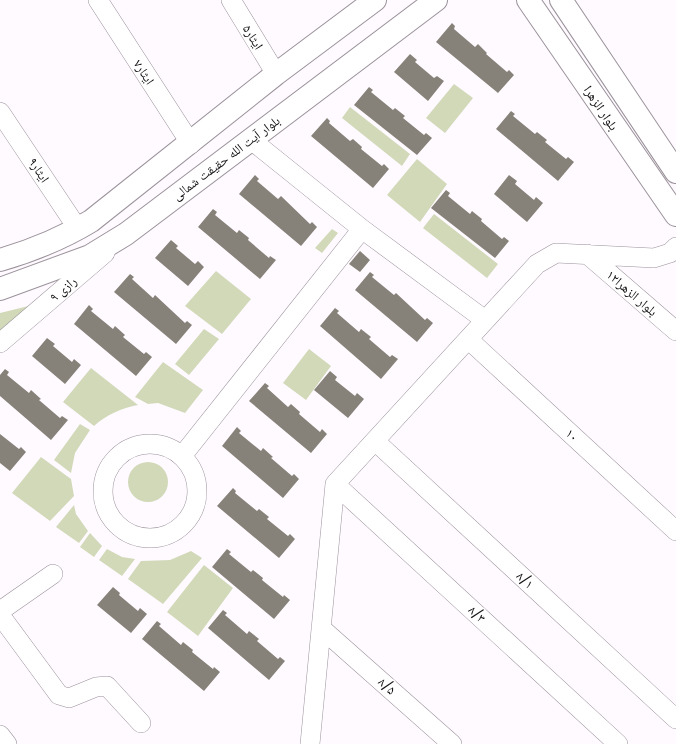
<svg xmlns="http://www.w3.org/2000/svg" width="676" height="744" font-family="Poppins,'Noto Naskh Arabic',sans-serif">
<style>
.green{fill:#d2d9b9}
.building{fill:#878279}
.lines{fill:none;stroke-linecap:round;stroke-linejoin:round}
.minor-casing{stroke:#9b939b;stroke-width:20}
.major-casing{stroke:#9b939b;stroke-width:24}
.minor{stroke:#fff;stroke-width:19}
.major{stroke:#fff;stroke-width:22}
.labels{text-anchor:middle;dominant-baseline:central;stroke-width:3;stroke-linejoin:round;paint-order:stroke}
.street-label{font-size:13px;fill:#131013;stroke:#fff}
</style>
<rect width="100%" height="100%" fill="#fffaff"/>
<path class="green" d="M454,84L473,98L445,133L426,118Z
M350,107L410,154L402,166L342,118Z
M417,159L447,184L420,222L387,195Z
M434,214L498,264L487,278L423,228Z
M332,229L338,233L322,253L315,248Z
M216,271L251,299L222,334L185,306Z
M41,303L0,337V313Z
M204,329L219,339L189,375L175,364Z
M309,349L331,366L306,400L283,383Z
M163,362L203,390L185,413L158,403L148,404L135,397Z
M91,368L138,405C122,408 106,415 94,426L63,402Z
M80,424L90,430L75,453L71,473L54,460Z
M41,457L71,479L74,496L50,521L12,493Z
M128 482a20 20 0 1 1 40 0a20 20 0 1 1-40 0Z
M74,505L76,514L88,531L79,543L56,527Z
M90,533L102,546L94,557L80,547Z
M107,549L122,557L135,559L122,576L99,560Z
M191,551L202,558L163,604L128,579L141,561L170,560Z
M204,565L233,588L198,636L167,612Z"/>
<path class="building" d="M452,23L455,26L454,29L475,47L478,44L487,53L486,54L507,72L509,70L514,75L498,93L436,42Z
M410,54L417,60L415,62L434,78L437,76L444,81L428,101L394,72Z
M369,87L373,90L371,92L393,110L395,108L405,116L403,118L424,135L426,133L432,138L417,155L354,105Z
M511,111L515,114L513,116L535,134L537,132L547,140L545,142L566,159L568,157L574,162L558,181L496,129Z
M327,118L330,121L329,123L350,141L353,139L362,147L361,149L382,166L384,164L389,169L373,188L311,136Z
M255,175L259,179L257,181L278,199L281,196L310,224L312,222L317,227L301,246L239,194Z
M509,175L517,181L515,184L534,200L536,197L543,203L527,222L494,194Z
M446,190L450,193L448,196L470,214L472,211L482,219L481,221L502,239L504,237L509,241L495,258L431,208Z
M213,209L217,212L215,215L237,233L239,230L249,238L248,240L269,258L270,256L276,260L260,279L198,227Z
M171,240L178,246L176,248L195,264L198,261L204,267L188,286L155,258Z
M360,251L370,260L360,272L349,264Z
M370,272L374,275L372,277L394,295L396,293L425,320L427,318L433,323L417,342L355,290Z
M130,274L134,277L132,279L153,298L155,295L185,323L187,321L192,325L176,344L114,292Z
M89,305L93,309L91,311L113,329L115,326L125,335L123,337L144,354L146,352L152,357L136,376L74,324Z
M335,308L339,311L337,313L359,332L361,329L371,337L369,339L390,357L392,355L398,359L381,379L320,326Z
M47,338L55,344L53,346L72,362L74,359L81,365L65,384L32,356Z
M5,369L9,372L7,375L29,393L31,390L41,399L39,400L60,418L62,416L68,420L51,440L0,396V375Z
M330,371L337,377L335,380L355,396L357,393L364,399L348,418L314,390Z
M265,383L269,386L267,388L288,407L291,404L300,412L299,414L320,432L322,429L327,434L311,453L249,401Z
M237,427L241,431L239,433L261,451L263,448L273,457L271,458L292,476L294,474L299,479L283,498L222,446Z
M0,434L19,449L21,447L26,452L10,471L0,463Z
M233,488L236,491L235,493L257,511L259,509L269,517L267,519L288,536L290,534L295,539L279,558L217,506Z
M227,549L231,552L229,554L251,572L253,570L263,578L262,580L283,597L284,595L290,600L274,619L212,567Z
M113,587L120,593L119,595L138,611L140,608L147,614L131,633L97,605Z
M223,610L227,613L225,615L247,634L249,631L259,639L257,641L278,659L280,657L285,661L269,680L208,628Z
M157,621L161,624L159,626L181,645L183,642L193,650L192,652L213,669L214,667L220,672L204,691L142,639Z"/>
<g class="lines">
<g class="minor-casing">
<path id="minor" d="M98,0L191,144
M231,0L276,74
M0,112L78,229
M250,139L362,229L485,320
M587,254L676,331
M468,339L676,531
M0,343L105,253
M375,441L676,719
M103 491a47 47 0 1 1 94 0a47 47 0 1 1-94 0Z
M182,456L362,229
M335,484L618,744
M0,611L53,574
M0,615L59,695L69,698L96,687L107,686L141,723
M321,628L452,744
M0,735L7,744
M310,744L335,484L537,264L556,253L654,258L670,253L676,247"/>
</g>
<g class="major-casing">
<path id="major" d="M528,0L676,215
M561,0L676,172
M0,260C31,251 63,238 91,221L276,74L375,0
M0,289L90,256L126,234L436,0"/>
</g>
<use href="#minor" class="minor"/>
<use href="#major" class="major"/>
</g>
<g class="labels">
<g class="street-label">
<text transform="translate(253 37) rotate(58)">ایثار۵</text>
<text transform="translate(144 72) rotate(57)">ایثار۷</text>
<text transform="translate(601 108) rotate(56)">بلوار الزهرا</text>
<text transform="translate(226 158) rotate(-37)">بلوار آیت الله حقیقت شمالی</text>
<text transform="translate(39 170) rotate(57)">ایثار۹</text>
<text transform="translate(63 289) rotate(-41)">رازی ۹</text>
<text transform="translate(632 293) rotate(41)">بلوار الزهرا۱۲</text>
<text transform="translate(572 435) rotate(43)">۱۰</text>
<text transform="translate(525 580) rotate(43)">۸/۱</text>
<text transform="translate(477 614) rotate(43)">۸/۳</text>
<text transform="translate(387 686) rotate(42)">۸/۵</text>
</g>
</g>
</svg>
